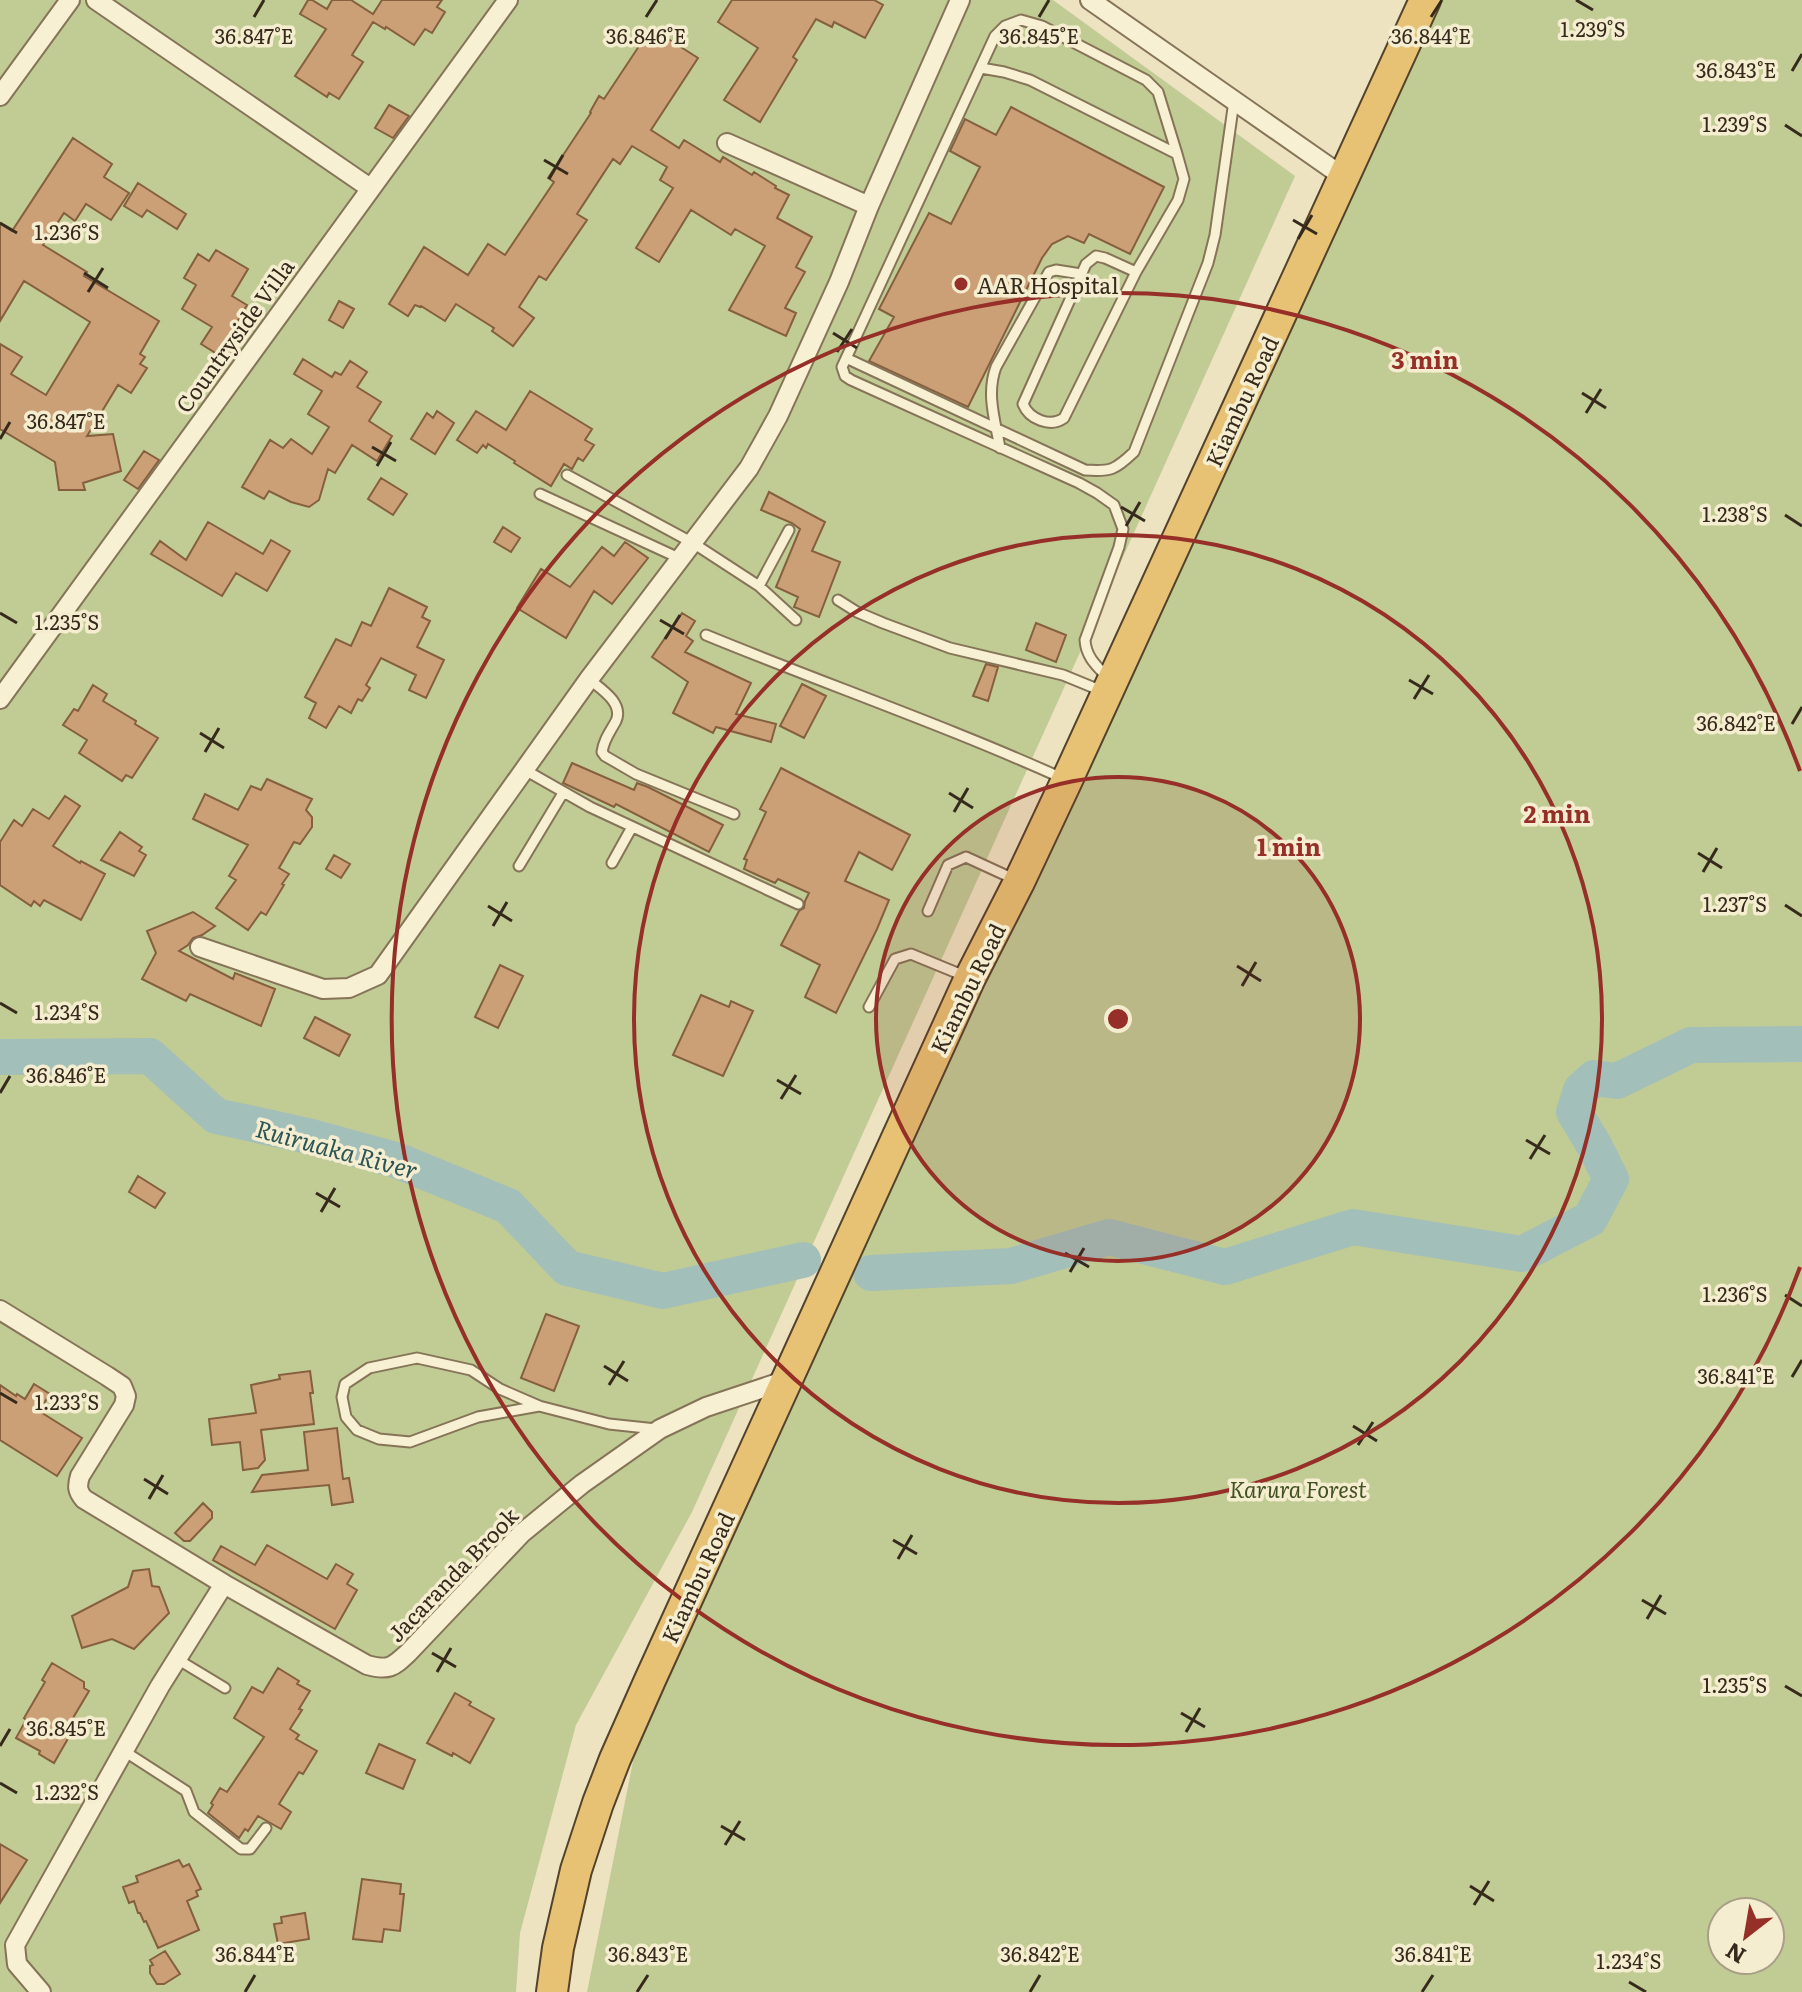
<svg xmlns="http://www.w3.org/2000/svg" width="1802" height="1992" font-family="Literata,serif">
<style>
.green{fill:#c1cb94;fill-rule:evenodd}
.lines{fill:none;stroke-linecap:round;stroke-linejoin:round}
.river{stroke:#a3bfb9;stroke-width:36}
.building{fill:#cca076;stroke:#855f3e;stroke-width:2}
.service-casing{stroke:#867458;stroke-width:13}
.minor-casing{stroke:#867458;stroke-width:22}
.trunk-casing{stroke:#54422c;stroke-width:34}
.service{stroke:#f8f0d3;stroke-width:9}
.minor{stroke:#f8f0d3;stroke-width:18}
.trunk{stroke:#e7c274;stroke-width:30}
.ticks{fill:none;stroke:#362a1c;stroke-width:3}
.ring{fill:none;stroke:#952f28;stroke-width:4}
.poi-dot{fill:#952f28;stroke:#f5edcf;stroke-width:3}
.labels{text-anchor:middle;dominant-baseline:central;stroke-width:7;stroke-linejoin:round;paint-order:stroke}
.poi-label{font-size:22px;fill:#362a1c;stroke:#f5edcf;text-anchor:start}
.street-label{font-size:22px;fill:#362a1c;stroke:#f5edcf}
.park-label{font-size:22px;font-style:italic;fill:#435223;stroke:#f5edcf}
.water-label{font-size:24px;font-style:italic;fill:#2c5556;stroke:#f5edcf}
.ticks-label{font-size:20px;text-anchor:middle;fill:#362a1c;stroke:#f5edcf;stroke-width:7;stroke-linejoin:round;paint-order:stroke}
.centre{fill:#952f28;stroke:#f5edcf;stroke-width:4}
.ring-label{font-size:24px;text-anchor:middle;font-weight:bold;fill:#952f28;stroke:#f5edcf;stroke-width:7;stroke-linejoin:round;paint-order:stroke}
</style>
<rect width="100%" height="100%" fill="#ede3c0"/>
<path class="green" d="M0,0H1053L1295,176L692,1512L576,1725L520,1933L516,1992H0Z
M1433,0H1802V1992H587L647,1691ZM1722,1912H1770V1960H1722Z"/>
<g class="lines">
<path class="river" d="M0,1057L150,1056L216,1116L308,1136L396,1160L508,1206L567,1268L663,1291L803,1260
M871,1273L1011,1266L1109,1237L1225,1267L1353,1227L1522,1254L1590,1219L1611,1179L1595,1147L1574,1112L1581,1090L1594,1078L1617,1081L1691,1045L1802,1044"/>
</g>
<path class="building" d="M308,0H312L327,9L332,0H351L373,14L382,0H442L437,7L445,12L432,33L425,29L414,45L386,27L385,29L373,22L352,55L363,62L339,99L329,93L327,97L295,76L326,29L300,14Z
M732,0H874L883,5L865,38L834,22L832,27L816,19L793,57L797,60L760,122L724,100L758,48L718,22Z
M651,28L698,58L651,130L679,148L684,140L720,162L723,157L752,175L754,172L776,186L775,188L789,195L777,218L812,237L796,267L805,272L785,308L796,313L786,336L729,310L765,246L735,229L731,235L691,210L659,262L636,248L673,188L660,180L667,167L632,146L620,164L613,159L577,214L587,220L546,280L539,276L519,307L534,318L513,346L492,331L494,328L456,304L445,321L421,306L420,307L415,305L408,316L389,304L424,247L468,275L488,244L505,255L554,182L548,178L591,113L590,112L599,96L604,99Z
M389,105L409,116L393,138L375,128Z
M1011,107L1164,187L1130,254L1089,234L1084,243L1068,236L1052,244L1042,258L968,407L869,361L894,317L879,309L929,213L951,224L980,167L950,151L965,119L996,135Z
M73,138L112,164L104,177L129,193L111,220L86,204L75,221L64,213L43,245L87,272L84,276L159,321L140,354L145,357L140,364L147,368L131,393L118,385L87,436L113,434L121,471L83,483L85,490H59L55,462L0,429V344L22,357L11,374L46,395L90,322L24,281L0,321V223L12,231Z
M138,183L186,214L177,229L147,210L142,217L124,206Z
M216,250L248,269L232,296L247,305L230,334L239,340L227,360L201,344L212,327L182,309L196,285L184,278L198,254L209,261Z
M339,301L354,309L343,328L329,320Z
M303,359L332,377L335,372L341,375L350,361L367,372L357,387L381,402L369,421L392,436L377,461L352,445L335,473L328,469L319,500L309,507L291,502L269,491L264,499L242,487L270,440L283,448L291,439L312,454L329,427L308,414L322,391L294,374Z
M530,391L592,429L585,440L594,445L583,461L578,458L572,469L564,464L551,486L514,463L515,461L488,444L486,448L483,445L477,453L457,440L476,411L506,430Z
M437,411L454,423L435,454L411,439L427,413L433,418Z
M144,451L159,460L138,489L124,480Z
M381,478L407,494L393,515L368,499Z
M769,492L825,522L812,551L840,562L819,617L794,607L798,597L776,587L800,529L792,523L761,510Z
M208,522L263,554L271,540L290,551L267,591L236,573L222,596L151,554L160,541L186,560Z
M503,527L520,538L511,552L494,542Z
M625,542L648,558L612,604L594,591L566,638L517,608L541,569L570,587L602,547L614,556Z
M389,588L427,607L422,617L430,621L417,647L444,660L426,698L409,690L416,675L381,658L366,685L370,688L362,701L358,699L351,713L339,706L326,728L309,718L316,703L305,697L336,639L351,646L362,622L371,626Z
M682,613L695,621L686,636L693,641L685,652L751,683L736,714L776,724L771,742L716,727L713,733L673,713L688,682L652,657Z
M1036,623L1066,635L1056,662L1026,650Z
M986,664L998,667L988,701L973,696Z
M802,684L826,696L804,738L780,726Z
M93,685L107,694L103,701L136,721L135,724L158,738L132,778L126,775L122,781L79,753L87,740L63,725L74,709L78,711Z
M572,763L634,790L637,783L648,787L723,825L709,852L616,804L614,807L563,783Z
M781,768L910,835L892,870L859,852L845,881L889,900L877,929L836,1013L805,997L820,965L781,945L799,911L804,908L805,901L809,893L778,879L775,883L744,869L747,860L744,859L766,812L760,809Z
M267,779L312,799L306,810L312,817V827L300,844L294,842L279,868L289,874L282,884L284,885L266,915L261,912L248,930L216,908L236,880L229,876L248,845L193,819L205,794L238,810L251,786L261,790Z
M65,796L80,806L53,846L80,863L81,861L105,874L81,920L44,900L40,906L34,901L31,906L0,885V842L14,820L22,826L33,809L49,819Z
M120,832L142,847L139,851L146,855L134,876L101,860Z
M334,855L350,864L341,878L326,869Z
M193,912L215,926L202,935L193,938L188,945L179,951L233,979L235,973L275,989L261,1026L190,994L186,1001L142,979L156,953L147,931Z
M500,965L523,976L498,1028L475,1017Z
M701,995L729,1007L731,1001L753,1011L723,1076L673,1055Z
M315,1017L350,1035L339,1056L304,1038Z
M138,1176L165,1193L155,1208L129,1192Z
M546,1314L579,1326L554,1391L521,1378Z
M310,1371L313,1393H310L314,1424L261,1430L265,1460L258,1468L243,1470L240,1442L212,1445L209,1419L256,1413L251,1385L280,1379L279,1375Z
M34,1384L50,1394L39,1411L82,1438L57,1476L0,1440V1385L16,1396L17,1394L25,1399Z
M337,1428L343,1479L349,1478L353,1502L332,1505L329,1485L252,1492L262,1475L308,1470L304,1432Z
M203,1503L212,1512V1518L190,1541H184L175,1533Z
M267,1545L327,1579L336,1564L353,1574L347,1584L357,1590L335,1629L213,1560L221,1546L255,1565Z
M149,1569L152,1586L159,1587L169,1613L134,1649L112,1639L82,1648L72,1616L128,1587L133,1571Z
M52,1663L84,1682V1688L89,1691L73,1718L78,1721L54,1763L39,1754L40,1751L16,1738L26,1720L24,1718L45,1682L42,1680Z
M278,1668L299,1681L297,1684L310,1691L299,1709L302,1710L290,1729L299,1735L296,1739L317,1751L303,1774L299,1772L279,1804L291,1812L281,1829L258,1816L248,1831L245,1829L239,1838L208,1813L213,1805L211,1803L220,1788L227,1792L264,1737L234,1718L252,1687L263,1693Z
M455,1693L471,1702L469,1705L494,1719L470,1763L453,1753L452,1756L427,1743Z
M379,1744L415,1760L403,1789L366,1773Z
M0,1844L27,1860L0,1903Z
M179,1860L183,1867L189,1864L201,1889L196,1891L198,1896L187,1901L199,1930L158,1948L146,1921L144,1922L140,1913H138L134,1901L129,1903L123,1887L138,1882L136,1876Z
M362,1879L401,1884L400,1894H404L400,1931L384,1929L382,1942L353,1939Z
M305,1913L309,1939L278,1944L274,1924L282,1923L281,1917Z
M165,1951L180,1974L164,1984H157L150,1973V1966L153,1965L150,1960Z"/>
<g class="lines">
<g class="service-casing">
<path id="service" d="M981,68L1004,72L1030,80L1177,154L1184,179L1178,200L1136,272L1064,418C1050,428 1029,419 1023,404L1086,264L1096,256L1105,258L1136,272
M846,358L1085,470C1111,472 1115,470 1134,452L1208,263L1215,235L1234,101
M1000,448C995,420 986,394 996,367L1049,272L1056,270L1081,274
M567,475L693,543L759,586L796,620
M540,494L681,559
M759,586L789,530
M838,600L857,612L883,623L950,648L1063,675L1102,691
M706,635C825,684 947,726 1064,779
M589,679C601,689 624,703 616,721C610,732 604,739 602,752L605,756L636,774L734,814
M1109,679C1098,667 1086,658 1085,640L1119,547L1123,529L1114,505L1097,493L1079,483L851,380L845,376L842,367L995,36L1005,26L1021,20L1042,26L1146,80L1158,92L1177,154
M525,770L590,807L798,904
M612,863L632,827
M519,866L563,793
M928,911L948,865L966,857L1016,880
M869,1007L895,959L911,954L967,977
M539,1406L500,1389L471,1370L417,1358L369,1368L345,1384L342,1397L346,1417L357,1430L379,1439L410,1442L478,1417L539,1406L609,1424L656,1429
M177,1659L225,1688
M124,1751L186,1791L194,1812L241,1849H250L266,1828"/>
</g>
<g class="minor-casing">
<path id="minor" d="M96,0L370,188
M1090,0L1345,178
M0,96L70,0
M727,143L869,206
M0,699L508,0
M200,947L323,989L349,988L378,975L589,679L749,468L778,416L839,282L869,206L960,0
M0,1310L107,1376L122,1386L126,1396L124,1405L80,1476C77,1486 77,1491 84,1499L224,1584
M41,1992L17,1964L15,1945L160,1686L224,1584L367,1665C389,1671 393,1667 408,1653L522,1533L582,1484L660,1429L706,1407L787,1380"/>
</g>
<g class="trunk-casing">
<path id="trunk" d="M552,1992L558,1948L576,1870L598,1803L615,1759L650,1680L970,978L1019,882L1067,780L1425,0"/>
</g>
<use href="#service" class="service"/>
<use href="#minor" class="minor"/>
<use href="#trunk" class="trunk"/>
</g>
<path class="ticks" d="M1576,0L1593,10M254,17L264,0M646,17L657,0M1039,17L1049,0M1431,17L1442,0M1792,71L1802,54M1785,125L1802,136M544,160L568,174M549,179L563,155M1293,220L1317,234M0,223L17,233M1298,239L1312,215M84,273L108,288M88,292L103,268M833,333L857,348M837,352L852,329M1582,393L1606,408M1586,413L1601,389M0,439L10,422M372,447L396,461M377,466L391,442M1121,507L1145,521M1785,515L1802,526M1126,526L1140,502M0,613L17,623M660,620L684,634M665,639L680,615M1409,680L1433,694M1414,699L1429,675M1792,724L1802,707M200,733L224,748M205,752L219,728M949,793L973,808M954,812L968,788M1698,853L1722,868M1703,872L1717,848M1785,905L1802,916M488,906L512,921M493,926L507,902M1237,966L1261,981M1242,986L1256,962M0,1003L17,1013M777,1080L801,1094M0,1093L10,1076M781,1099L796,1075M1526,1140L1550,1154M1530,1159L1545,1135M316,1193L340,1207M321,1212L335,1188M1065,1253L1089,1267M1070,1272L1084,1248M1785,1295L1802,1306M604,1366L628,1381M1792,1377L1802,1360M609,1385L624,1361M0,1393L17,1403M1353,1426L1377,1441M1358,1445L1373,1422M144,1479L168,1494M149,1499L163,1475M893,1540L917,1554M898,1559L912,1535M1642,1600L1666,1614M1647,1619L1661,1595M432,1653L456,1667M437,1672L451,1648M1785,1686L1802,1696M1181,1713L1205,1727M1186,1732L1200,1708M0,1746L10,1729M0,1783L17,1793M721,1826L745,1840M725,1845L740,1821M1470,1886L1494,1901M1474,1905L1489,1881M1629,1982L1646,1992M245,1992L255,1975M637,1992L648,1975M1030,1992L1040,1975M1422,1992L1433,1975"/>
<circle cx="1118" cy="1019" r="242" fill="#952f28" fill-opacity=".12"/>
<g class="ring">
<circle cx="1118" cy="1019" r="242"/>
<circle cx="1118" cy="1019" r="484"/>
<path d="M1800 1267A726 726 0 1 1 1800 771"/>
</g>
<circle class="poi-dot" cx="961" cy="284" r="8"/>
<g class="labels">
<g class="poi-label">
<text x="977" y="284">AAR Hospital</text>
</g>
<g class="street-label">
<text transform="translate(234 335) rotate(-54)">Countryside Villa</text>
<text transform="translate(1241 401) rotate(-65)">Kiambu Road</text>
<text transform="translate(967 988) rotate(-64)">Kiambu Road</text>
<text transform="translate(452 1574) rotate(-46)">Jacaranda Brook</text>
<text transform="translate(697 1577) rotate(-65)">Kiambu Road</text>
</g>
<g class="park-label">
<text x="1298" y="1488">Karura Forest</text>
</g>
<g class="water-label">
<text transform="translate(337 1148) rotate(15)">Ruiruaka River</text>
</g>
</g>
<g class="ticks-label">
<text x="1593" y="37">1.239°S</text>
<text x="254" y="44">36.847°E</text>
<text x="646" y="44">36.846°E</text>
<text x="1039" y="44">36.845°E</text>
<text x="1431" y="44">36.844°E</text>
<text x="1736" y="78">36.843°E</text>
<text x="1735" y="132">1.239°S</text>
<text x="67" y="240">1.236°S</text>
<text x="66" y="429">36.847°E</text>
<text x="1735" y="522">1.238°S</text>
<text x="67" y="630">1.235°S</text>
<text x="1736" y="731">36.842°E</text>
<text x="1735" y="912">1.237°S</text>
<text x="67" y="1020">1.234°S</text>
<text x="66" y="1083">36.846°E</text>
<text x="1735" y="1302">1.236°S</text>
<text x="1736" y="1384">36.841°E</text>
<text x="67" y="1410">1.233°S</text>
<text x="1735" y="1693">1.235°S</text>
<text x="66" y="1736">36.845°E</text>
<text x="67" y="1800">1.232°S</text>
<text x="255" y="1962">36.844°E</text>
<text x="648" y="1962">36.843°E</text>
<text x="1040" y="1962">36.842°E</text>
<text x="1433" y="1962">36.841°E</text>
<text x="1629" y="1969">1.234°S</text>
</g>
<circle cx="1118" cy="1019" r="12" class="centre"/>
<g class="ring-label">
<text x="1425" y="369">3 min</text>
<text x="1557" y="823">2 min</text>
<text x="1289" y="856">1 min</text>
</g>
<g transform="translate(1746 1936) rotate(211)"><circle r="38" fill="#f5edcf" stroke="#a99f87" stroke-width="2"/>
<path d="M0-6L14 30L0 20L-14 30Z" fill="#952f28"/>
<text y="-12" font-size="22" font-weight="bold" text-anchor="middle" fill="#362a1c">N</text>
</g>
</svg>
